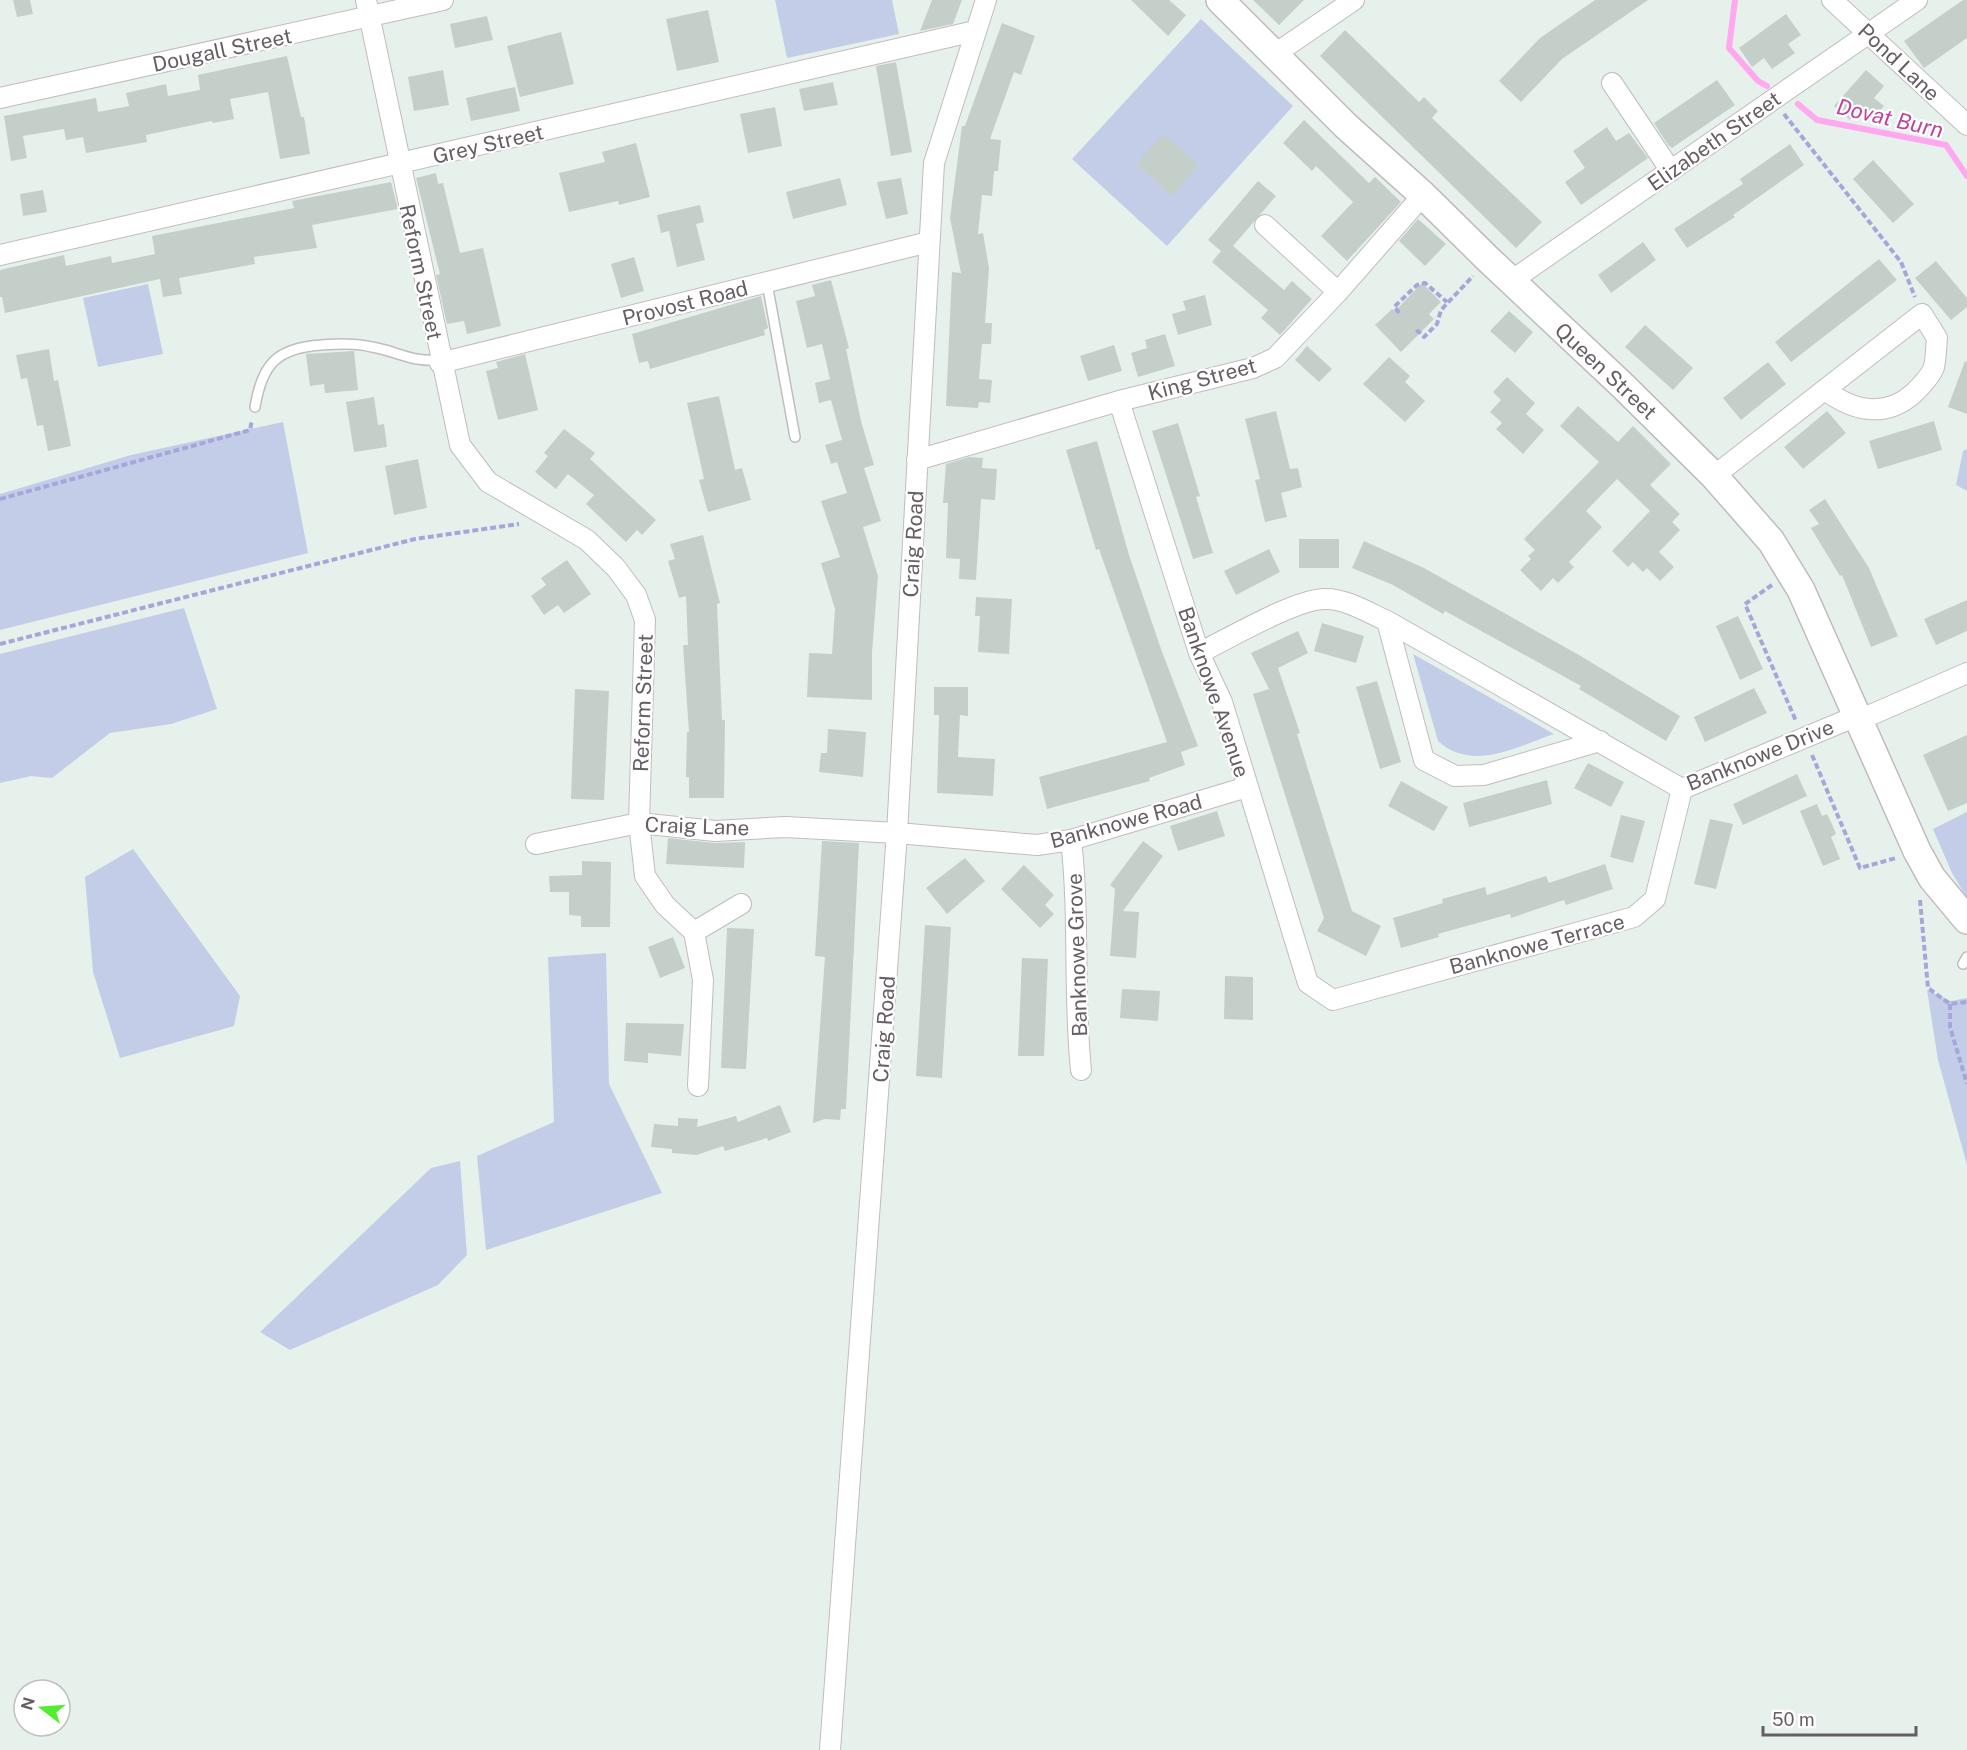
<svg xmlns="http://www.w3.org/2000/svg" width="1967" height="1750" font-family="'Public Sans',sans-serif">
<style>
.green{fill:#c3cde8}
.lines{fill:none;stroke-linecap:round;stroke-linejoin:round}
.stream{stroke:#ffa8ef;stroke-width:6}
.building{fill:#c5cfc9}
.lane-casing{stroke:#c2bbc0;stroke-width:12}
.street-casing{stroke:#c2bbc0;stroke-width:22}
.secondary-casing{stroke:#c2babf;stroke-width:30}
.path{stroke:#a7a6da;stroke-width:4;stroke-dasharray:6 3;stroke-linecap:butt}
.lane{stroke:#fff;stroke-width:9}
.street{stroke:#fff;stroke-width:20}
.secondary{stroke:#fff;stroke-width:27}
.labels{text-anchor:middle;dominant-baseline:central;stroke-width:4.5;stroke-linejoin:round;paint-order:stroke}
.street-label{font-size:21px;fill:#675e65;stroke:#fff}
.water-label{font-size:22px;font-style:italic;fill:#bd449e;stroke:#fff}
</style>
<rect width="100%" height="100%" fill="#e7f1ec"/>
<path class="green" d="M775,0H892L899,34L787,58Z
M1201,19L1293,106L1167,246L1072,159Z
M148,284L163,354L98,367L83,298Z
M283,422L308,553L0,630V494L131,455Z
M1967,449V491L1956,485L1963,451Z
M184,608L217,709L171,724L110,733L52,778L31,776L0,783V654Z
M1413,654L1554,734C1516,747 1472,772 1438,741Z
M1967,812V898L1952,873L1933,829Z
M133,849L240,996L234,1026L120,1058L93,972L85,877Z
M606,953L609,1084L662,1193L486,1250L477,1156L554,1122L548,957Z
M1927,990L1951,1001L1967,998V1165L1938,1060Z
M460,1161L467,1255L438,1285L290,1350L260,1332L431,1168Z"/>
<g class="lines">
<path class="stream" d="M1735,0L1729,48L1758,81L1767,86
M1798,104L1817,120L1946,145L1967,176"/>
</g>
<path class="building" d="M13,0H30L33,14L17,17Z
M932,0H962L953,24L920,31Z
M1131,0H1169L1186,15L1168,36Z
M1253,0H1304L1279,25Z
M1595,0H1648L1562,59L1521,102L1499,81L1540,38Z
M1963,0H1967V38L1924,68L1904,41Z
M708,10L719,62L677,71L666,19Z
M1786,14L1801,35L1788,44L1795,53L1772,69L1764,58L1752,67L1739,48Z
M487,16L493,40L455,48L450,24Z
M1002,23L1035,36L1021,75L1014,72L990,139L1001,140L998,171H994L992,196L982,195L978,234L983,233L989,268L985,323H992L991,344H982L979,379L992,380L990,403L979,402L978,408L946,406L952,272L961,273L950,218L962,126H965Z
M1345,30L1419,102L1424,97L1438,111L1432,118L1542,222L1516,248L1320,56Z
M561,32L574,84L520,97L507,46Z
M287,56L301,117H304L310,154L280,159L268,92L230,99L234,119L213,123L212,121L146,135L147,142L86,153L83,137L66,140L64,129L23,136L27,158L11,161L4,116L96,98L98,112L129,106L126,93L166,84L168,96L200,90L198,75Z
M896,62L912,152L891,156L876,66Z
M443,70L449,105L414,111L408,77Z
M1866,70L1884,86L1874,98L1884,106L1871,122L1858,110L1850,120L1834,106Z
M1717,80L1735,105L1672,148L1668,145L1654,123Z
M833,82L838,105L804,111L799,89Z
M515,87L520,111L471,121L466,98Z
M775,107L782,146L748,153L740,114Z
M1304,120L1369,183L1375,177L1401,202L1347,261L1321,236L1353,202L1316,166L1312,171L1283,143Z
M1607,127L1616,141L1629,133L1648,158L1581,205L1565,182L1585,168L1573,151Z
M1163,134L1199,165L1172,196L1136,164Z
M636,143L650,197L619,205L618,201L569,212L559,173L605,162L602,152Z
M1790,144L1804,165L1733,215L1735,217L1687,248L1674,229L1743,184L1740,179Z
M1873,160L1914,204L1893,223L1853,179Z
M436,173L438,184L443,183L460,253L483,248L501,326L467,334L464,321L447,324L436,275L440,274L416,178Z
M840,178L847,205L793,219L786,192Z
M901,178L908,214L886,219L877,182Z
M1258,181L1276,196L1233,246L1284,290L1292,281L1312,299L1280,335L1261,318L1268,310L1212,262L1221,251L1208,240Z
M391,182L398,209L312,225L317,248L254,257L255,264L179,278L182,294L163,297L160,279L5,313L2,297H0V270L64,255L66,266L111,256L112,263L155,254L152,236L294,208L292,201Z
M43,190L47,212L23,216L20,194Z
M700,205L704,222L696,224L705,260L677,267L669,231L661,233L657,215Z
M1418,219L1446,244L1425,266L1399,241Z
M1643,242L1656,260L1611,293L1598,275Z
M634,257L644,291L621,298L611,264Z
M1879,259L1897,280L1791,362L1775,342Z
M1936,261L1967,298V307L1951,320L1915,278Z
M831,280L849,348L846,349L861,421L874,465L864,468L881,521L863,527L878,576L872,652V700L807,697L809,653L832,654L835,609L821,563L840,557L821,501L847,493L837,462L831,464L825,445L842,440L831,400L819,403L815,383L830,379L822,344L807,348L796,301L815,296L812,285Z
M1422,283L1441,302L1429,314L1434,319L1401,352L1375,325L1392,309L1395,311Z
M1205,295L1212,325L1178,335L1172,314L1186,310L1183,301Z
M761,296L768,328L764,330L765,335L650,369L648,361L639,363L632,334Z
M1509,311L1533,332L1515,353L1490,331Z
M1645,325L1693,368L1673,390L1625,347Z
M1165,334L1175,366L1138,377L1131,353L1147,348L1145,340Z
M1114,345L1122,371L1088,381L1080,356Z
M1307,346L1332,369L1319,382L1295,360Z
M49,349L54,381L58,380L71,446L48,451L43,425L37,426L27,378L21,379L16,355Z
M354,351L358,390L325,393L324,384L310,386L306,354Z
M525,354L538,410L498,420L486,371L498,368L496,362Z
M1389,357L1410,376L1405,382L1425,401L1405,422L1363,384Z
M1965,361L1967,362V414L1948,407Z
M1768,362L1786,384L1741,420L1723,398Z
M1507,377L1535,403L1526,414L1544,430L1523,454L1496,429L1502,423L1490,412L1501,400L1493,392Z
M719,396L735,470L742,468L751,500L708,512L699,480L704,479L687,403Z
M374,397L378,425L384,424L387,447L354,452L346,402Z
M1578,406L1618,442L1633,426L1671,464L1650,485L1680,514L1672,522L1680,530L1659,552L1674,567L1660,581L1647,568L1643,572L1633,562L1628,567L1612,551L1650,511L1617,479L1586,511L1602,527L1569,562L1574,567L1558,583L1553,578L1541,591L1520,570L1531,559L1528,556L1535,550L1524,539L1599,462L1560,426Z
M1276,411L1290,469L1298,468L1302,487L1281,493L1287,517L1265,522L1255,480L1260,479L1245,419Z
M1827,411L1846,433L1803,469L1784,447Z
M1934,421L1942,450L1878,469L1869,441Z
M1178,423L1200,496L1196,497L1213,553L1193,559L1152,431Z
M564,429L595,453L590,459L656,520L642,535L637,530L626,542L586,504L594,495L568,474L556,489L535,472L548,456L544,453Z
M1097,441L1129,555L1161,649L1198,746L1181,752L1185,765L1149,778L1150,781L1047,809L1039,777L1167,742L1099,549L1096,550L1066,450Z
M969,457L983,458L982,468L997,469L995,500L981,499L976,580L959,579L960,559L946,558L948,503H943L946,464Z
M418,459L427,508L394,515L385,466Z
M1825,499L1869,568L1898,636L1871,647L1842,575L1840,576L1811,528L1819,524L1809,510Z
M703,535L720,603L717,604L722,720H725L724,798H689V777H686L687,732H689L683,645H688L686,596L679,598L668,561L675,559L670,544Z
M1299,539H1339V568H1299Z
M1364,541L1424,568L1579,655L1680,716L1666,741L1579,689L1581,686L1445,611L1443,614L1393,585L1352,568Z
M1269,549L1280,572L1236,595L1224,571Z
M567,560L591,594L564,613L558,605L544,615L531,596L546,585L541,578Z
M976,597L1012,599L1009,654L978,652L980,616H975Z
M1967,600V631L1936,645L1924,619Z
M1738,616L1763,669L1740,680L1716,626Z
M1322,623L1364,636L1356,663L1314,651Z
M1298,631L1308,653L1278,668L1300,733L1297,734L1352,911L1381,926L1366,956L1317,931L1324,918L1253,694L1269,689L1251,653Z
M1377,681L1401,762L1380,769L1356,687Z
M934,687H968V716L960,715L958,757L995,759L993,796L937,793L939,715H934Z
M1754,688L1767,713L1705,742L1694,717Z
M575,689L609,691L604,800L571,799Z
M828,729L866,732L863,777L819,772L821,753H827Z
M1967,735V803L1948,811L1923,755Z
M1588,763L1624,782L1611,807L1574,788Z
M1797,774L1807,796L1743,825L1733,804Z
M1547,780L1552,804L1469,827L1463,803Z
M1401,781L1448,807L1434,831L1388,806Z
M1817,804L1822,816L1827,814L1831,822L1836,834L1831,837L1840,859L1823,866L1800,811Z
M1217,811L1225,836L1178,851L1170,826Z
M1621,815L1645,821L1633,863L1610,857Z
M1710,819L1733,824L1716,889L1694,884Z
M668,838L714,843L745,842L744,868L666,864Z
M822,841L859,843L846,1109H841L840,1120L825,1119L813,1123L825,957L815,956Z
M1143,841L1163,856L1123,911L1139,912L1136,958L1110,956L1115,889L1110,885Z
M965,858L985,881L947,914L926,888Z
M582,861L611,862L610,927H581V916L569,915V892H550L549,876L582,875Z
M1605,864L1613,889L1566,905L1564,900L1511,918L1510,914L1438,934L1439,937L1401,948L1393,918L1443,903L1442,899L1485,887L1487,895L1546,876L1549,883Z
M1024,865L1054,895L1045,905L1054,914L1040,928L1001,889Z
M925,925L951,927L942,1078L916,1076Z
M727,928L754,929L746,1069L721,1068Z
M673,937L685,968L660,978L648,947Z
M1022,958L1048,959L1044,1056H1018Z
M1225,976L1253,977V1020L1224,1019Z
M1122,989L1160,991L1158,1021L1120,1018Z
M626,1023L684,1024L681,1056L648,1053V1063L624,1061Z
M780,1105L791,1132L768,1141L767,1138L725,1151L723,1146L697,1155L672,1153V1149L651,1147L654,1124L678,1126V1118L698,1119L697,1127L736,1116L738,1122Z"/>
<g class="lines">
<g class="lane-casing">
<path id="lane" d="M767,283L795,437
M255,407C262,364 277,348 321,345C338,344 355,343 372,347C400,352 409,362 440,360
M1963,964L1967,957"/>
</g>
<g class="street-casing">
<path id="street" d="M366,0L460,445L488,482L587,540L616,568L636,595L645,620L639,823L645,876L665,905L694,932L703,980L698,1086
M1832,0L1967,125
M1275,54L1354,0
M1612,83L1671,171
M0,98L443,0
M1265,225L1338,292
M0,255L975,31
M1511,281L1917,0
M440,363L929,242
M1119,401L1199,653L1222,702L1308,983L1333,1000L1634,917L1655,899L1682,789
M917,460L1119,401L1253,368L1275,358L1338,292L1423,195
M1714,476L1922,314L1937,338C1936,347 1936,358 1934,367C1931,376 1921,386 1914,393C1885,419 1853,411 1825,390
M1387,621L1424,760L1455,776L1484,775L1600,741
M1199,653C1228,639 1297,598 1326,599C1347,599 1369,613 1387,621L1682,789L1847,720L1873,714L1967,673
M1071,840C1080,917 1073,994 1081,1070
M536,844L639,823L715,831L785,827L897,833L1037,845L1071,840L1247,787
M694,932L741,904
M830,1750L897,833L934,163L986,0"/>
</g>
<g class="secondary-casing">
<path id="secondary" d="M1220,0L1346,126L1423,195L1489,260L1622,385L1714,476L1771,541L1801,590L1917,851L1932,878L1967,920"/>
</g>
<path class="path" d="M1784,114L1901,262L1915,297
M1397,313L1398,311L1394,307L1417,285L1425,283L1447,302
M1416,332L1418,331L1424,337L1437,324L1441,310L1473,276
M0,499L250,430L252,420
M1772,585L1745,604L1796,721
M0,644L415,539L519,524
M1812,755L1860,868L1896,858
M1920,900L1928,988L1950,1004L1967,1002
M1950,1004V1027L1967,1084"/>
<use href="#lane" class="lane"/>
<use href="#street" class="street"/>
<use href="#secondary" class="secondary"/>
</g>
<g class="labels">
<g class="street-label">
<text transform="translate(222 50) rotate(-12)">Dougall Street</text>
<text transform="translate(1899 62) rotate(43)">Pond Lane</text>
<text transform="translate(1714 141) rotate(-35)">Elizabeth Street</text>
<text transform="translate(488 144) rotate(-13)">Grey Street</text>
<text transform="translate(421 272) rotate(78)">Reform Street</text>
<text transform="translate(685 303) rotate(-14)">Provost Road</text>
<text transform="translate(1606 371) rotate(43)">Queen Street</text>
<text transform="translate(1202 379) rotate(-15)">King Street</text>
<text transform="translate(913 544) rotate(-87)">Craig Road</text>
<text transform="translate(1214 692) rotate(71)">Banknowe Avenue</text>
<text transform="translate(643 703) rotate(-88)">Reform Street</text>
<text transform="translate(1760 755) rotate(-22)">Banknowe Drive</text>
<text transform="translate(1126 821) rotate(-15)">Banknowe Road</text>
<text transform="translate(697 826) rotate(2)">Craig Lane</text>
<text transform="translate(1537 944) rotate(-15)">Banknowe Terrace</text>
<text transform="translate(1077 955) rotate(-92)">Banknowe Grove</text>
<text transform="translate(884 1029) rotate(-86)">Craig Road</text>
</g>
<g class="water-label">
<text transform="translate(1890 118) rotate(13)">Dovat Burn</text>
</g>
</g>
<g transform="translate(42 1708) rotate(287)"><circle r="28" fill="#ffffff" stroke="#c2bfc1" stroke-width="1.5"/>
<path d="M0-4.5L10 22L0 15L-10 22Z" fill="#52ec31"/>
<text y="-9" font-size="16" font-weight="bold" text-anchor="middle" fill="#675e65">N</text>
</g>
<path d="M1763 1726v9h153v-9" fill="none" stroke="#675e65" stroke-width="3"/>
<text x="1772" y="1726" font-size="18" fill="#675e65" stroke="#ffffff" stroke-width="4.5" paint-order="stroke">50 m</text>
</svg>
